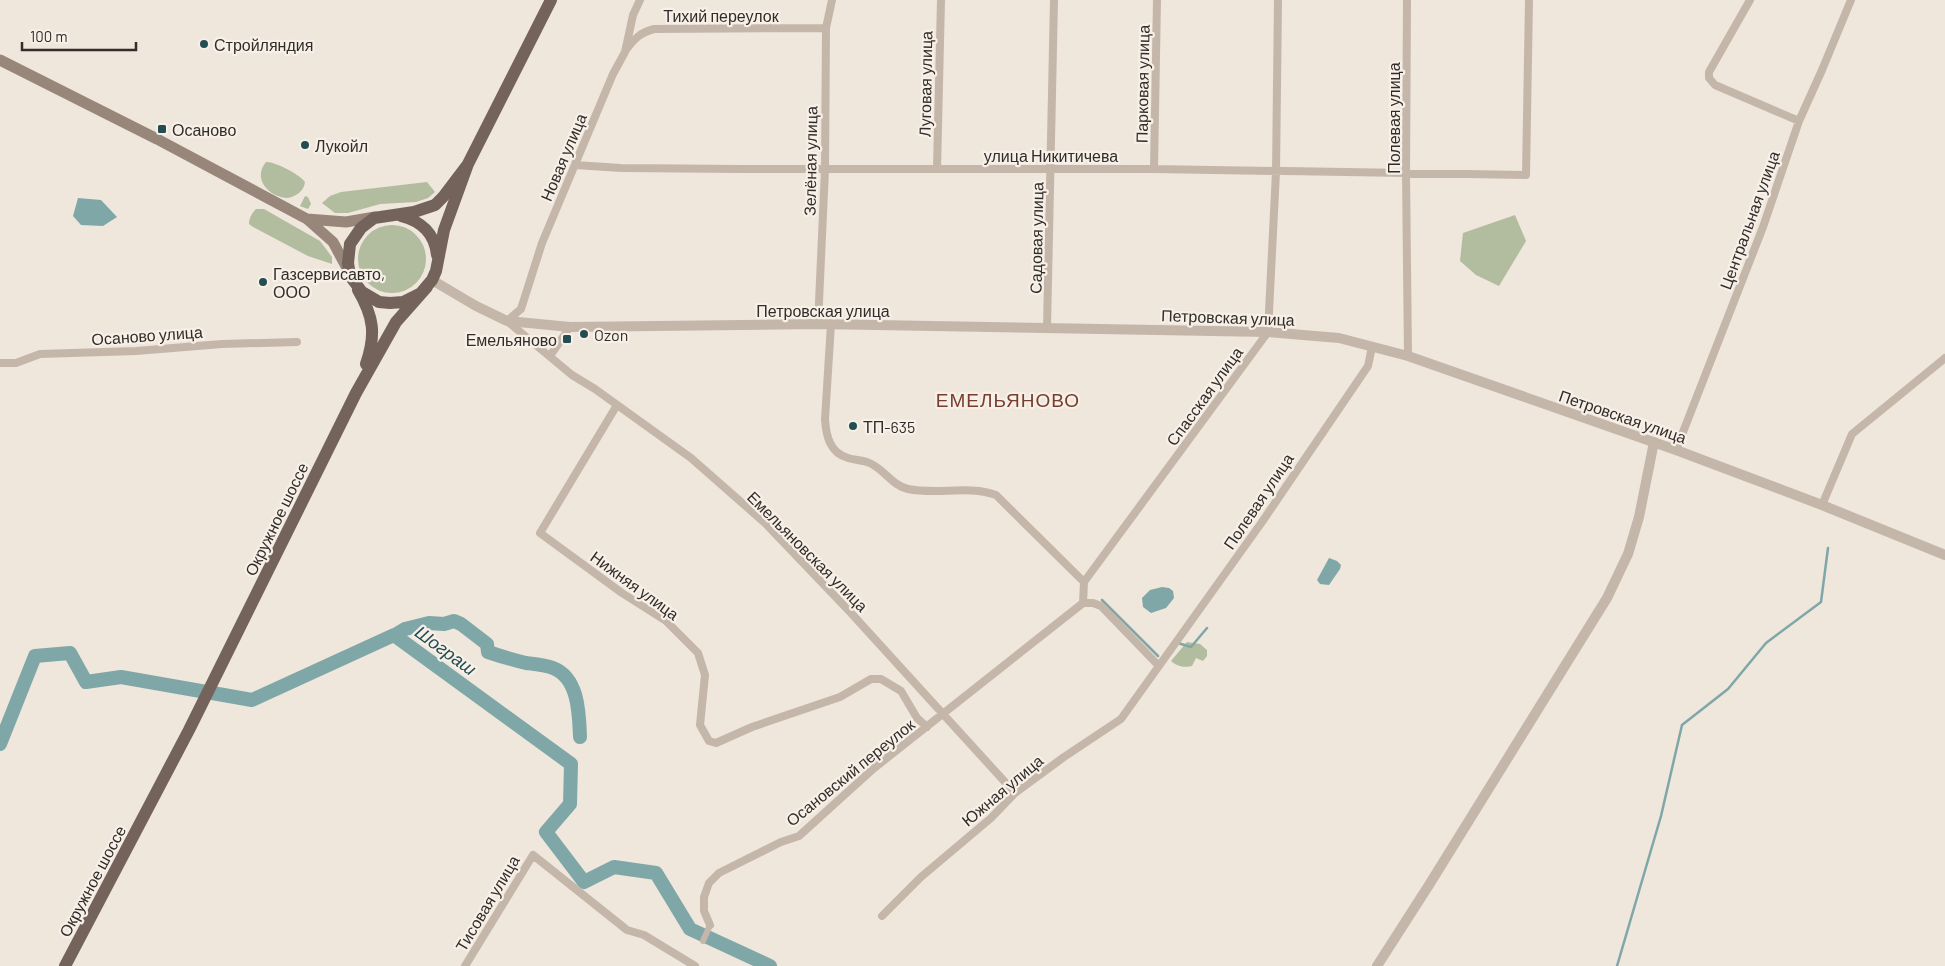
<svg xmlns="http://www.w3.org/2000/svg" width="1945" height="966" font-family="Barlow,sans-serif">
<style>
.green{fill:#b2bc9e}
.water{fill:#7fa7a8}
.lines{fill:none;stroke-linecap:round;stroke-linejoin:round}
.stream{stroke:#7fa7a8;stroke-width:2.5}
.river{stroke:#7fa7a8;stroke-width:14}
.pedestrian{stroke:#c5b6aa;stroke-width:6}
.minor{stroke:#c5b6aa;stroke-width:8}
.tertiary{stroke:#c5b6aa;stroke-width:10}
.secondary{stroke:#98867b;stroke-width:11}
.primary{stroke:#73635b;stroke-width:12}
.poi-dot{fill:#234d50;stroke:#f7f0e8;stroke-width:2}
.labels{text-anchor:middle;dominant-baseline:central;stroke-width:4.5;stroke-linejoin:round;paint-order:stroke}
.street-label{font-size:16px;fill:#332c28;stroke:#f7f0e8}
.poi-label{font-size:16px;fill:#332c28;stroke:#f7f0e8;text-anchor:start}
.water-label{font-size:18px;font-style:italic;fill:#234d50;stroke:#f7f0e8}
.quarter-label{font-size:19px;letter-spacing:1px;fill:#783d2b;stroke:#f7f0e8}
</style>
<rect width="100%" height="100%" fill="#efe6dc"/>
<path class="green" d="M266,162C274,161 301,175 305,182C304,191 296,197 287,198C269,197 252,179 266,162Z
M427,182L435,192L428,198L416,202L380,204L348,213H335L322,203L330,196L341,192Z
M305,196L308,197L311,204L308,209L300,206Z
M256,209H264L320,241L332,257V264L308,256L253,227L249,224C249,218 252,213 256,209Z
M1515,215L1526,241L1499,286L1476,275L1460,261L1463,233Z
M358 259a34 34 0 1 1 68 0a34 34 0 1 1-68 0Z
M1187,642L1200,644L1207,650V656L1203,661L1196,658L1192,666C1185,668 1176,666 1171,661Z"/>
<path class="water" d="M78,198L101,200L117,217L103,226L81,225L73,216Z
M1329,558L1337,561L1341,565L1340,569L1329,585L1320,584L1317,580Z
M1162,587L1169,588L1173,591L1174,598L1166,608L1151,613L1143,607L1142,598L1150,590Z"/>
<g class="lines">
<path class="stream" d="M1102,600L1158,656
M1178,643L1191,647L1207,628
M1617,966L1661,816L1682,725L1728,689L1766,643L1821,602L1828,548"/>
<path class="river" d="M395,635L405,629L429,623L444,624L454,621L461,624L487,644L488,652C500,656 513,660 526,663C534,664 545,665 553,668C579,678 579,714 580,737
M0,744L35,656L70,653L86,682L121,677L252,700L394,635L571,764L570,804L546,832L584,882L614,867L656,873L690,929L770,966"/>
<path class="pedestrian" d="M703,941L710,925"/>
<path class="minor" d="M640,0L633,15L625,52L613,74L542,243L521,309L507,321L572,375L595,389L691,458L765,523L851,613L1015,793
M1407,0L1406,173L1408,356
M1750,0L1709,72V78L1715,85L1799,121
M626,50C634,39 641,32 654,29L826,28
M575,165L621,168L740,169H1154L1526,175L1529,0
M937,169L941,0
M1154,169L1157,0
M818,324L825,170L826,28L832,0
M831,324L825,419C826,436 830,453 848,458C855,460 861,460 867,462C883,467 892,486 908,489C937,495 968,485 996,495L1084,582
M1047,328L1054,0
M550,356L570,327
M0,363H16L40,354L136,351L222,344L297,342
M617,405L540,533L622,593L666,621L698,653L705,675L700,725L709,741L716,743L752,727L840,697L871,679H881L901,691L917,718L927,727
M1676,450L1763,227L1799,121L1822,70L1851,0
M1822,505L1852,434L1945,358
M1083,603H1093L1101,606L1158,665
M882,916L921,877L991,818L1015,793L1064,757L1121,719L1262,522L1368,366L1372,347
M710,925L704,911V897L709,883L719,873L781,842L799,836L873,769L1083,603L1084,582L1268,332L1276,172L1278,0
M465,966L533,855L627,930L644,935L695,966"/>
<path class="tertiary" d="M432,280L476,306L507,321L570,327L818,324L1268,332L1339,338L1408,356L1676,450L1822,505L1945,555
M1377,966L1429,885L1607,598L1628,554L1639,517L1654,442"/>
<path class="secondary" d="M0,60L157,139L307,219L333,242L348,270
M307,219L346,222L375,217"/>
<path class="primary" d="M468,164L443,197L435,205L414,212L374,218L361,228L350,244L348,263L350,276L362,292L379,302L390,303L403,302L421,293L432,280L436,271L444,230L468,164L551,0
M401,216C421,221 435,234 437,255
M358,290C374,317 376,335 366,364
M65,966L189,730L356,393L396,322L427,287"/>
</g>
<g class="poi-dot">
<circle cx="204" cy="44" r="5"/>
<rect x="157" y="124" width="10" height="10" rx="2.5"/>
<circle cx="305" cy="145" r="5"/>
<circle cx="263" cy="282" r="5"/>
<circle cx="584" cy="334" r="5"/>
<rect x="562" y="334" width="10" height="10" rx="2.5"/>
<circle cx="853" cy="426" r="5"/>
</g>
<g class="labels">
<g class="street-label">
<text x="721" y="15">Тихий переулок</text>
<text transform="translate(925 84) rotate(-89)">Луговая улица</text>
<text transform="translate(1142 84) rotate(-89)">Парковая улица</text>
<text transform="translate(1393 118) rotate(-90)">Полевая улица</text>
<text x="1051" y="155">улица Никитичева</text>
<text transform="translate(563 157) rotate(-67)">Новая улица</text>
<text transform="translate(810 161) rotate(-89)">Зелёная улица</text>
<text transform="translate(1749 220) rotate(-70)">Центральная улица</text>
<text transform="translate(1036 238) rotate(-89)">Садовая улица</text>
<text x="823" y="310">Петровская улица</text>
<text transform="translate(1228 317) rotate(2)">Петровская улица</text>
<text transform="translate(147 335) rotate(-4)">Осаново улица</text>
<text transform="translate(1204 396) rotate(-54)">Спасская улица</text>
<text transform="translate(1623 416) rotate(19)">Петровская улица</text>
<text transform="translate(1258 501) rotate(-56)">Полевая улица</text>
<text transform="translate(276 519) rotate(-64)">Окружное шоссе</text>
<text transform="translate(808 551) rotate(45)">Емельяновская улица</text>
<text transform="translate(635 585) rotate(36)">Нижняя улица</text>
<text transform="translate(850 772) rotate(-39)">Осановский переулок</text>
<text transform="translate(1002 790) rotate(-40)">Южная улица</text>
<text transform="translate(92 881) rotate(-62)">Окружное шоссе</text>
<text transform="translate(487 903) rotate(-59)">Тисовая улица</text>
</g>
<g class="poi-label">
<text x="214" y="44">Стройляндия</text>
<text x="172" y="129">Осаново</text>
<text x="315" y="145">Лукойл</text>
<text x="273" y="273">Газсервисавто,<tspan x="273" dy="18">ООО</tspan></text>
<text x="594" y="334">Ozon</text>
<text x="557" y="339" text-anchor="end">Емельяново</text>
<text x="863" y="426">ТП-635</text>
</g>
<g class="water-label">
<text transform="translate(446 650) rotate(36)">Шограш</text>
</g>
<g class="quarter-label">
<text x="1008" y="399">ЕМЕЛЬЯНОВО</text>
</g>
</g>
<path d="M22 42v8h114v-8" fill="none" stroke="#332c28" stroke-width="2.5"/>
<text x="30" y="42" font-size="15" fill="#332c28" stroke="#f7f0e8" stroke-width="4" paint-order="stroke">100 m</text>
</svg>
